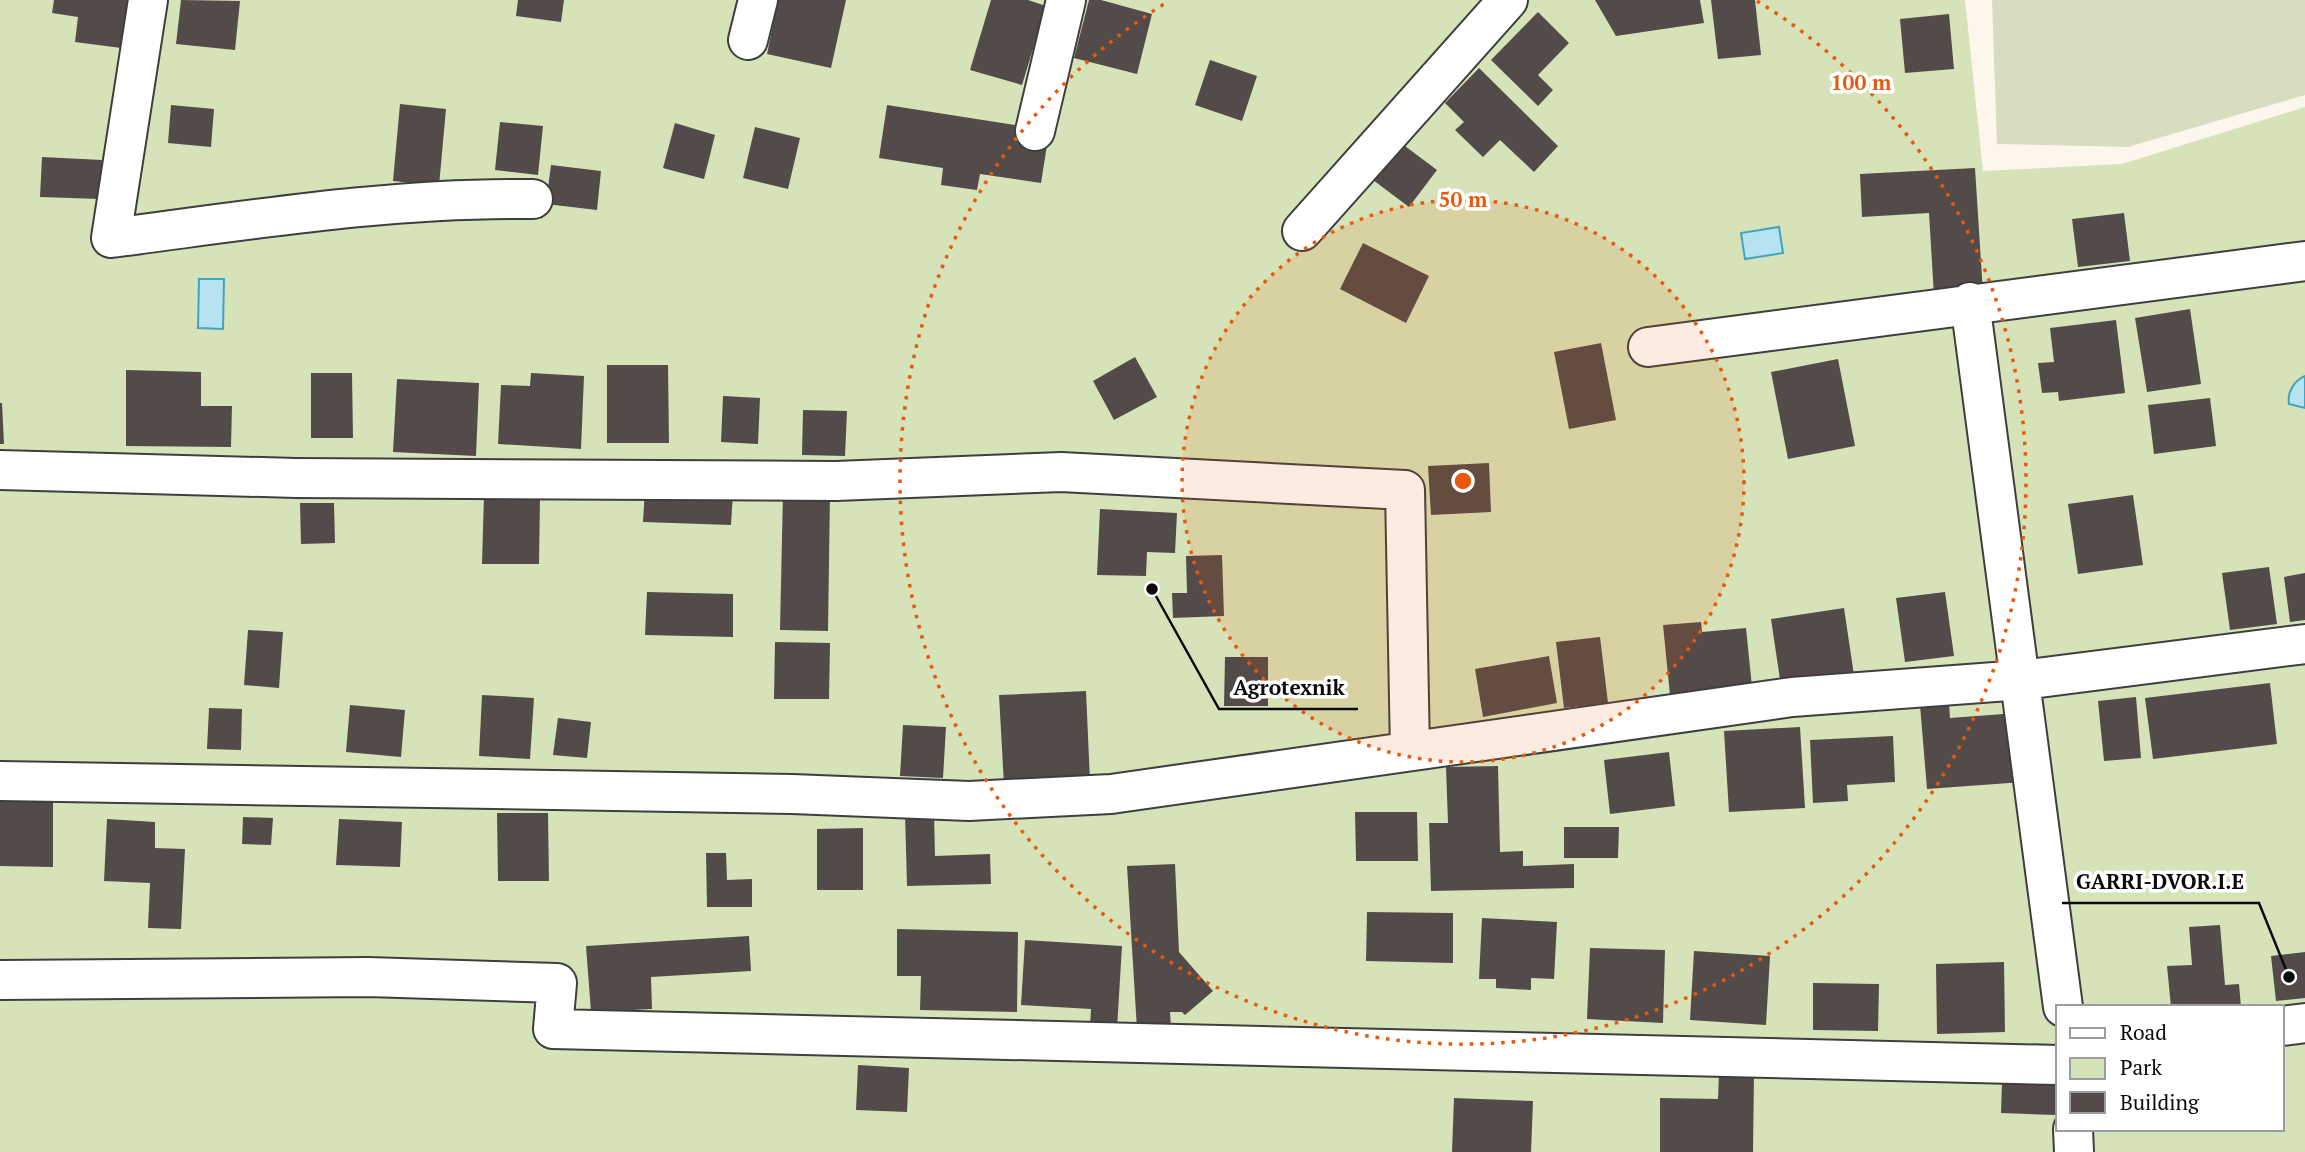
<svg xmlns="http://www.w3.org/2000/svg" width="2305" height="1152" font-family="'PT Serif',serif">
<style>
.green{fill:#d6e3b9;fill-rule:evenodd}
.cemetery{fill:#d8dcc0}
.water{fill:#b6e3ef;stroke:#45a2bd;stroke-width:2}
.building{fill:#534b49}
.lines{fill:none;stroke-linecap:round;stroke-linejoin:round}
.minor-casing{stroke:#3e3e3e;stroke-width:42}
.minor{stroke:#fff;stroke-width:38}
.ring{fill:none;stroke:#e8590c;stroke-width:3.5;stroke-dasharray:3.5 7}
.centre{fill:#e8590c;stroke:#fff;stroke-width:3.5}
.ring-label{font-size:21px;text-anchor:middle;font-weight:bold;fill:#e8590c;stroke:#fff;stroke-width:7;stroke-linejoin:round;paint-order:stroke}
.leader{fill:none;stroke:#0b0b0b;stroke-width:2.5}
.callout-dot{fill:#0b0b0b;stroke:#fff;stroke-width:2.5}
.callout-label{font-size:21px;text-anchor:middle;font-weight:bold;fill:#0b0b0b;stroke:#fff;stroke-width:7;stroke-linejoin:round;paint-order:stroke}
</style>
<rect width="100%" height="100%" fill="#fdf6ec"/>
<path class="green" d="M0,0H1965L1983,171L2122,164L2305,107V1152H0ZM2058,1007H2282V1129H2058Z"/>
<path class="cemetery" d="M1992,0H2305V95L2128,147L1997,144Z"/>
<path class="water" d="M1779,227L1783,253L1745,259L1741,233Z
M199,279H224L223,329L198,328Z
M2305,376V408L2289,404C2287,392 2294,381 2305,376Z"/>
<path class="building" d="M54,0H135L129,49L75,42L78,17L52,13Z
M181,0L240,1L235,50L176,44Z
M518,0H564L561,22L516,16Z
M778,0H846L831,68L767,54Z
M991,0H1028L1046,6L1022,85L970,70Z
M1089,0H1101L1152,14L1137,74L1074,58Z
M1595,0H1700L1704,23L1616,36Z
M1711,0H1755L1761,55L1718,59Z
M1538,12L1569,43L1538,75L1553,90L1538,106L1491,60Z
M1949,14L1954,69L1905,73L1900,19Z
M1210,60L1257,76L1242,121L1195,105Z
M1479,68L1558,146L1534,172L1500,140L1483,157L1455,130L1464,122L1445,103Z
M400,104L446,109L439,186L393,181Z
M171,105L214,109L211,147L168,143Z
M887,105L1027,127L1048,139L1041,183L980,174L977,190L941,185L943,168L879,158Z
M500,122L543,126L538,175L495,170Z
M675,123L715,135L704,179L663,168Z
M755,127L800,138L788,189L743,178Z
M1401,143L1437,170L1409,207L1373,180Z
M42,157L102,160L100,199L40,197Z
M551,165L601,171L597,210L546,204Z
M1975,168L1983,293L1934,296L1929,213L1862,217L1860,174Z
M2124,213L2130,261L2078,267L2072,219Z
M1363,243L1429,276L1406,323L1340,289Z
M2190,309L2201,384L2147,392L2135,318Z
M2116,320L2125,393L2059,401L2058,392L2042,393L2038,363L2054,362L2050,328Z
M1601,343L1616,420L1569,429L1554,352Z
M1135,357L1157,397L1114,420L1093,381Z
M1838,359L1855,446L1788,459L1771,372Z
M607,365H668L669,443H607Z
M126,370L201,372V406H232L231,447L126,446Z
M311,373H352L353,438H311Z
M531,373L584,376L581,449L498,444L501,385L530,386Z
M397,379L479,383L476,456L393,452Z
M723,396L760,398L758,444L721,442Z
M2210,398L2216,446L2154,454L2148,405Z
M0,403H2L4,444H0Z
M803,410L847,411L845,456L802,455Z
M1489,463L1491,512L1431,515L1428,466Z
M645,489L733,492L731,525L643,522Z
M783,492L830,493L828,631L780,630Z
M484,495L540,497L539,564H482Z
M2133,495L2143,565L2078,574L2068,504Z
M300,503H334L335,543L301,544Z
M1100,509L1177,513L1175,553L1147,552L1146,576L1097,575Z
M1222,555L1224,616L1173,618L1172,593H1187L1186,556Z
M2269,567L2277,624L2230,630L2222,573Z
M2305,573V620L2290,622L2284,577Z
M647,592L733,594V637L645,635Z
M1945,592L1954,656L1905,662L1896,598Z
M1844,608L1855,682L1782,693L1771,619Z
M1701,622L1702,632L1746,628L1752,687L1670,695L1663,625Z
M248,630L283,632L279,688L244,685Z
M1600,637L1608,703L1564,708L1556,642Z
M775,642L830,643L829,699H774Z
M1549,656L1557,703L1483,717L1475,669Z
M1225,657H1268V706H1224Z
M2270,683L2277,744L2153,759L2145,698Z
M1086,691L1090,781L1004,785L999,695Z
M482,695L534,698L530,759L479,756Z
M2136,697L2141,758L2104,761L2098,701Z
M1949,703L1950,718L2017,713L2023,782L1927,789L1920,705Z
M350,705L405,710L401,757L346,752Z
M209,708L242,709L241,750L207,749Z
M558,718L591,722L587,758L553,755Z
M903,725L946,727L943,778L900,776Z
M1800,727L1805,808L1729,812L1724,731Z
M1893,736L1895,782L1847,785L1848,801L1813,803L1810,740Z
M1669,752L1675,806L1610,814L1604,760Z
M1498,766L1500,852L1523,851V866L1574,864V888L1431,891L1429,823H1448L1446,767Z
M0,800L53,801V867L0,866Z
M1355,812H1417L1418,861H1356Z
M497,813H548L549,881H498Z
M905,813H934L935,856L990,854L991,884L907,886Z
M243,817L273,818L271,845L242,844Z
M107,819L155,822V848L185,849L181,929L148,928L150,883L104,881Z
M339,819L402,822L400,867L336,865Z
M1564,827H1619L1618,858H1564Z
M863,828V890H817V829Z
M706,853H726L727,880L752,879V907H707Z
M1175,864L1179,952L1213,991L1185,1015L1182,1012H1170L1171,1027L1137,1029L1127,866Z
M1367,912L1453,913V963L1366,961Z
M1482,918L1557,922L1554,979L1531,978V990L1496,988V979H1479Z
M2220,925L2225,985L2239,984L2241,1007H2171L2167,966L2192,965L2189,927Z
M897,929L1018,932L1017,1012L920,1010L921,976H897Z
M749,936L751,971L651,977L652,1009L591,1012L586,946Z
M1025,940L1122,946L1117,1029L1090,1027L1091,1009L1021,1005Z
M1590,948L1665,950L1663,1023L1587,1019Z
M1694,951L1770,956L1766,1025L1690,1020Z
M2305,952V998L2276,1001L2271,956Z
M2004,962L2005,1032L1937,1034L1936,964Z
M1813,983L1879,984L1878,1031L1813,1030Z
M858,1065L909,1068L907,1112L856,1110Z
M1719,1073L1754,1074L1753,1152H1660V1098L1718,1099Z
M2002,1082L2057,1084L2056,1115L2001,1113Z
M1454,1098L1533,1101L1531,1152H1452Z"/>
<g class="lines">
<g class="minor-casing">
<path id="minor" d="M148,0L111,238C251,220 391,197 533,199
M748,40L758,0
M1035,131L1066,0
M1302,231L1508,0
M1970,302L2063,1007
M1648,347L2305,261
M0,470L296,478L836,481L1061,472L1405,490L1410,751
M0,781L792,794L969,801L1111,794L1792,697L2022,680L2305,644
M0,980L368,977L557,983L553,1029L2058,1065
M2282,1026L2305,1023
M2073,1129L2074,1152"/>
</g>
<use href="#minor" class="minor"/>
</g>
<circle cx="1463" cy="481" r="281" fill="#e8590c" fill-opacity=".12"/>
<g class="ring">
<circle cx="1463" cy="481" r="281"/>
<path d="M1757 1A563 563 0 1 1 1169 1"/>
</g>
<circle cx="1463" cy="481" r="10" class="centre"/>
<g class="ring-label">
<text x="1861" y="90">100 m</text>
<text x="1463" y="207">50 m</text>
</g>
<path class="leader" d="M1152 589L1219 709H1358M2289 977L2259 903H2062"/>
<g class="callout-dot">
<circle cx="1152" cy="589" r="7"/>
<circle cx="2289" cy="977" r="7"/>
</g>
<g class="callout-label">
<text x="1289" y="695">Agrotexnik</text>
<text x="2160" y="889">GARRI-DVOR.I.E</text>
</g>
<rect x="2056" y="1005" width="228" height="126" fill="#ffffff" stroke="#9d9d9d" stroke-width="2"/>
<rect x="2070" y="1028" width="35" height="10" fill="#ffffff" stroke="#9d9d9d" stroke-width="2"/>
<text x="2120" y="1040" font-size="21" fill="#0b0b0b">Road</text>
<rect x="2070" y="1058" width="35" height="21" fill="#d6e3b9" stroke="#9d9d9d" stroke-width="2"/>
<text x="2120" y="1075" font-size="21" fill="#0b0b0b">Park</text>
<rect x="2070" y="1092" width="35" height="21" fill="#534b49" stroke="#9d9d9d" stroke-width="2"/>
<text x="2120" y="1110" font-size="21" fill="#0b0b0b">Building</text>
</svg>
